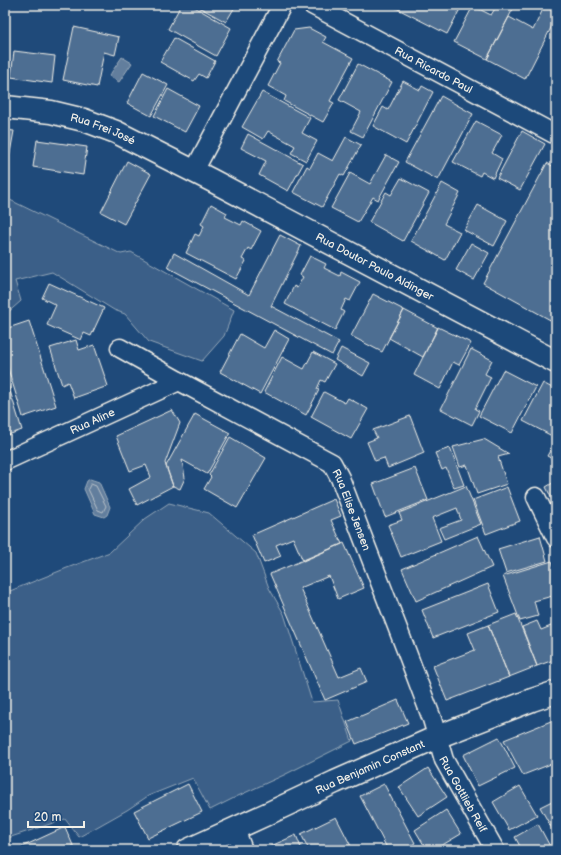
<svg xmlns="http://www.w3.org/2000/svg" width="561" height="855" font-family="'Balsamiq Sans',sans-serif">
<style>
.green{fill:#3a5f88;stroke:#97a8b8}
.water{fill:#627e9d;stroke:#9cacbb}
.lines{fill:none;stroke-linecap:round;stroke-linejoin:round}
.shore{stroke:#bac3ca;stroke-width:1}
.building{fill:#4d6e92;stroke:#f4f1e8}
.street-casing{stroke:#f4f1e8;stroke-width:21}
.secondary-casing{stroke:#f4f1e8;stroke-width:25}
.street{stroke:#1f4a7a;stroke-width:18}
.secondary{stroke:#1f4a7a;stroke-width:22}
.labels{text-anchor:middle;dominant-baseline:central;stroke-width:3;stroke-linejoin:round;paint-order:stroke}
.street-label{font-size:11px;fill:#f4f1e8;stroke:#1f4a7a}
</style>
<rect width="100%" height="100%" fill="#1f4a7a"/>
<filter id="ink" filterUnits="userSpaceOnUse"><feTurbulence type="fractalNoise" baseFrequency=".025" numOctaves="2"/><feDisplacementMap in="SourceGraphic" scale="8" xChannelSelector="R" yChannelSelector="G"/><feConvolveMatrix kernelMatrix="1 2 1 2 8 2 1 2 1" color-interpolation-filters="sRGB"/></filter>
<g filter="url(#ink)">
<path class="green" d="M5,199L10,200L121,254L131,252L234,310L224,336L202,361L149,342L125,314L114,310L52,272L15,281L21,301L5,315Z
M169,503L209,513L256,553L269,588L284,614L312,702L338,700L352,741L284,775L238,796L210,810L193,778L148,796L127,810L79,837L65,819L5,839V593L67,568L110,552L145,519Z"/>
<path class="water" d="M122,57L132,63L119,82L109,76Z
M90,479L99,482L110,507L107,515L104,517L95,514L84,489L87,481Z"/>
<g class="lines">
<path class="shore" d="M91,484L96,486L106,506L103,512L98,510L88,489L90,485Z"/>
</g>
<path class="building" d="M181,5H191L231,28L216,56L168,29Z
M195,5H236L226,22Z
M397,5H469L466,10L461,7L447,34L396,8Z
M493,5H515L487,59L454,42L473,6L491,15L496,7Z
M545,5H552L556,7V18L525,79L487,59L509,17L533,30Z
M74,27L119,37L115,55L104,52L97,87L63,80Z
M309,28L326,37L323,42L353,58L330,101L334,103L323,122L284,101L286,96L268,86L280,63L277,62L294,30Z
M174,38L215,61L206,78L199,74L194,81L160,62Z
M14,51L55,56L52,83L11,77Z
M358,64L392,82L363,137L351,131L361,112L339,100Z
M143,72L168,85L151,116L127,103Z
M403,81L420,90L422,86L433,92L406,144L373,126L383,107L388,110Z
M168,89L199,106L185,132L154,116Z
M262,92L310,118L302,133L317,141L306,161L291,153L295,146L268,131L263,139L242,127Z
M441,96L473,114L438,180L405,162Z
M476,121L502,135L492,153L502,159L493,178L482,172L480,176L453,162Z
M5,130L14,131L8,164L5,163Z
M522,131L545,144L520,190L497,178Z
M248,134L303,164L288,191L259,175L266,161L241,148Z
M346,137L361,145L344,176L340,174L322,207L293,192L307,166L310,168L318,153L333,161Z
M37,140L87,147L83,175L33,167Z
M386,155L399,162L378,200L373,197L358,222L331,208L350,173L370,184Z
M127,161L151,174L124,224L101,212Z
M547,163L556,168V319L554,322L483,283Z
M401,178L429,193L403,241L369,222L386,192L391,195Z
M442,183L460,193L444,224L460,232L445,260L411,241Z
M211,204L227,213L225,217L241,225L243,221L261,231L251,250L248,248L242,259L246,261L236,279L186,253L195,234L199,236L204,226L201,224Z
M478,205L507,221L494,246L464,230Z
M280,235L301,246L271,306L339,342L332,355L167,267L174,253L249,295Z
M471,243L489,253L474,280L456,270Z
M310,256L326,264L324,268L340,276L341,272L360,282L350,301L346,299L341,310L344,312L335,330L285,304L294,286L297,288L303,277L300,275Z
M49,283L104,308L91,336L84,333L81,340L47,325L56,305L42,298Z
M373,294L404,310L382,352L351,336Z
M404,310L438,328L423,357L389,338Z
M29,321L56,406L23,417L5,359V329Z
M438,327L471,343L459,365L453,362L440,389L414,375Z
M274,330L289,339L260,394L220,372L240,334L264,348Z
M76,340L79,350L94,345L108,386L74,398L68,382L62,385L50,348Z
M341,348L370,363L363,376L335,360Z
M471,349L492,360L485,374L491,377L475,409L479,411L472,425L441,409Z
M313,352L335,364L325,382L321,380L317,389L319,390L306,415L264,392L282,357L304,369Z
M503,370L536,387L512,433L479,416Z
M7,381L22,430L5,436V382Z
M543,383L556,390V434L554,437L523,421Z
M324,392L345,403L348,398L368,409L351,439L311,417Z
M172,410L180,423L165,463L173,486L137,505L129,489L151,477L146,465L130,471L116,436Z
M195,414L230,433L207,474L182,460L185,478L180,489L173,486L166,466Z
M410,416L424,453L388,468L384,458L375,461L367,442L377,438L373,430Z
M230,437L266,458L237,508L204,489L211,477L209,475Z
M484,439L509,454L498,457L507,484L477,494L467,465L460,467L453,447Z
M556,440V461L547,456Z
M450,448L464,485L454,488L446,468L442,470L435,453Z
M415,468L428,500L385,517L373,484Z
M556,481V507L546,487Z
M466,486L481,524L444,539L439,528L461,520L457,508L432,518L441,541L401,557L388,525L402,520L399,513Z
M507,487L520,521L486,534L473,500Z
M334,499L341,516L331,520L342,544L303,561L293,538L276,545L281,556L264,563L252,535Z
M478,536L492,567L416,601L402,569Z
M540,536L547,561L506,573L498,549Z
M344,543L364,588L338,599L329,576L300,588L339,677L361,668L367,682L325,700L270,574Z
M552,561L556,574V595L534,601L538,616L520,621L503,576Z
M488,584L499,612L433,638L422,610Z
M516,614L537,666L509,677L488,625Z
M537,621L541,630L556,624V659L537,666L522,627Z
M488,625L509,677L447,701L433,666L475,650L468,633Z
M398,700L408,723L356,744L347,722Z
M556,719V762L523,775L504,740Z
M499,737L515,768L478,786L463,755Z
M428,768L447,797L418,816L399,787Z
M188,784L202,812L148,838L134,811Z
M384,784L415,843L410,846L412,850H388L360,796Z
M520,786L537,815L509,830L493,802Z
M556,799V836L540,807Z
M446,810L461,834L434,850H427L415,830Z
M336,817L353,850H309L301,834Z
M538,824L552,850H522L515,837Z
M65,827L75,850H15Z
M296,835L302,850H262Z"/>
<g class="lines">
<g class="street-casing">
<g id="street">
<path id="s1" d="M312,5L556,135"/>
<path d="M194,171L282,5"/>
<path id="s2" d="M120,348L179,381L332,463L340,478L406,650L432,719L444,760L495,850"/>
<path id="s3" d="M5,461L179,381"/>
<path d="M536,497L556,538"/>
<path d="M235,829L243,850"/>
</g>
</g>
<g class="secondary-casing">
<g id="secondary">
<path id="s4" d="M5,107L51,112L84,120L116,132L211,180L556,362"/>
<path id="s5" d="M188,850L267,814L335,782L437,737L532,700L556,692"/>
</g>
</g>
<use href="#street" class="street"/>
<use href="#secondary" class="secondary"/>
</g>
</g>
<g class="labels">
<g class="street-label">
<text stroke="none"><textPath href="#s1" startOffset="138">Rua Ricardo Paul</textPath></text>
<text stroke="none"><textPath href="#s4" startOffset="101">Rua Frei José</textPath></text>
<text stroke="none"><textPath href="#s4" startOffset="406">Rua Doutor Paulo Aldinger</textPath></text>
<text stroke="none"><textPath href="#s3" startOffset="96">Rua Aline</textPath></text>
<text stroke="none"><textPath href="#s2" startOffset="292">Rua Elise Jensen</textPath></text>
<text stroke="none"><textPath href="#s5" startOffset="200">Rua Benjamin Constant</textPath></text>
<text stroke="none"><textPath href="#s2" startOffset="598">Rua Gottlieb Reif</textPath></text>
</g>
</g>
<rect width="561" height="855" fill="none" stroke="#1f4a7a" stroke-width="20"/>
<rect x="10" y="10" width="541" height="835" fill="none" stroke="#f4f1e8" stroke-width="1.5" filter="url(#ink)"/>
<path d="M28 821v6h56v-6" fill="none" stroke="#f4f1e8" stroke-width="2"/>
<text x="34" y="821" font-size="12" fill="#f4f1e8" stroke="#1f4a7a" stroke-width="3" paint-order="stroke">20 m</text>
</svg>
